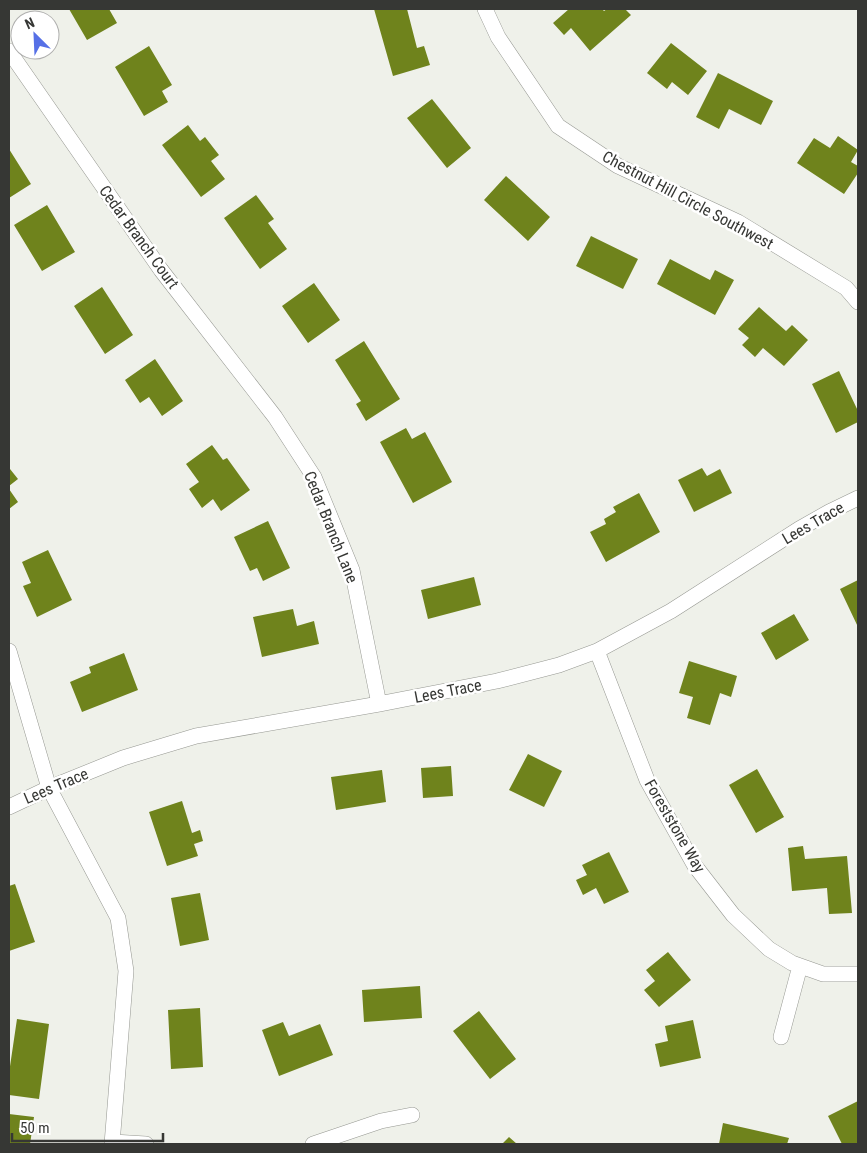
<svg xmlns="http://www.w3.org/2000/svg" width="867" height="1153" font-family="'Roboto Condensed',sans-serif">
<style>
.building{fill:#6f831c}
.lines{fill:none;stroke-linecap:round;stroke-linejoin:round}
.minor-casing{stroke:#969892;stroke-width:16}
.minor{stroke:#fff;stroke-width:15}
.labels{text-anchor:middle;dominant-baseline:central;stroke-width:5;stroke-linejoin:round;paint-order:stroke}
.street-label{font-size:16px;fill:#363734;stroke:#fff}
</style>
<rect width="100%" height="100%" fill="#eff1ea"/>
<path class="building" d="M69,9H109L117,23L87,40Z
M374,9H407L417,48L424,46L430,65L393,76Z
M569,9H602L604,11L607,9H625L631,15L590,51L571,28L564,35L553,23Z
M671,43L707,71L688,95L672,82L667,89L647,73Z
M149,46L172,85L162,91L168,102L144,116L115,67Z
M718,73L773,101L761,125L729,109L719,129L696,117Z
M432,99L471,148L447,168L407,118Z
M188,125L200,141L205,137L219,155L211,161L225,179L201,197L162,145Z
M838,136L858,150L851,162L858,166V173L844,194L797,163L814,138L830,148Z
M9,149L31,184L9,198Z
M506,176L550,217L528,241L484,200Z
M256,195L274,219L268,223L287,249L260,269L224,218Z
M47,205L75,252L42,271L14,225Z
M591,236L638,259L623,289L576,266Z
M670,259L710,280L715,270L734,280L715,315L657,284Z
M314,283L340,320L308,343L282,306Z
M102,287L133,335L105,354L74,306Z
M759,307L786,331L792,325L808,340L784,366L763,348L755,357L742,345L749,338L738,329Z
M364,341L400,399L366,421L356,404L361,401L335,360Z
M155,359L183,401L162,416L149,397L140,403L125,380Z
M839,371L858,411V422L836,433L812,384Z
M406,428L412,439L425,432L452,482L413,503L380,442Z
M212,445L223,460L227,458L250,490L221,511L213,499L202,508L189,489L199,482L186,464Z
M702,468L707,476L720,469L732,493L694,512L678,480Z
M10,469L18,479L9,486V470Z
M9,489L18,502L9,509Z
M639,493L660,532L606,562L590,532L606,524L604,519L616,512L613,507Z
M268,521L290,568L263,581L257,568L250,571L234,537Z
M48,550L72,600L37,617L23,586L31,583L22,562Z
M474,577L481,605L428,619L421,590Z
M858,580V627L840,589Z
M293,609L297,626L314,621L319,644L262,657L253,617Z
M794,614L809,640L776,660L761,633Z
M124,653L138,690L82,712L70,682L91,673L89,667Z
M689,661L737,676L731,697L720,693L710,725L687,718L693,697L679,693Z
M528,754L562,771L544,807L509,790Z
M451,766L453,796L423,798L421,768Z
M757,769L784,817L756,833L729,785Z
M382,770L386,802L336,810L331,777Z
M182,801L192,833L200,830L203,841L194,844L198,856L167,866L149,812Z
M803,846L805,859L847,856L852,913L829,914L827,888L792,891L788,848Z
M609,852L629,892L604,904L596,888L583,895L576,880L587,875L582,865Z
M15,884L35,942L9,951V886Z
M200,893L209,940L180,946L171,898Z
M668,952L691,980L659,1007L644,990L655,981L646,970Z
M420,986L422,1018L364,1022L362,990Z
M200,1008L203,1067L171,1069L168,1010Z
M479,1011L516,1059L490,1079L453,1031Z
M17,1019L49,1024L39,1099L9,1095V1073Z
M693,1020L701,1058L660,1067L655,1044L668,1041L665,1026Z
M283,1022L289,1036L320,1024L333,1055L279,1076L262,1030Z
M858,1101V1144H842L828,1116Z
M9,1114L34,1117L30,1144H9Z
M723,1123L789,1138L787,1144H719Z
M509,1137L517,1144H502Z"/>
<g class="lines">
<g class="minor-casing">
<path id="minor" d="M485,9L498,37L558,126L618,166L738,222L846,288L858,302
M9,51L161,270L275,417L314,477L352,570L379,704
M9,651L49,788L118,918L126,971L112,1144
M597,651L647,780L695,866L733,915L769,949L792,963L823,974H858
M9,807L49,788L123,758L196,736L379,704L497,681L559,665L597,651L671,611L799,529L829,512L858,498
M781,1037L800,966
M113,1142L146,1144
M313,1144L381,1121L412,1115"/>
</g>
<use href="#minor" class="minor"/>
</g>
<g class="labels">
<g class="street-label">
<text transform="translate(688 200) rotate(28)">Chestnut Hill Circle Southwest</text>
<text transform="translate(139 237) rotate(54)">Cedar Branch Court</text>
<text transform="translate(813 523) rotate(-30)">Lees Trace</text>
<text transform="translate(331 527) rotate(68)">Cedar Branch Lane</text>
<text transform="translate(448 691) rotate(-11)">Lees Trace</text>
<text transform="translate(56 786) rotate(-23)">Lees Trace</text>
<text transform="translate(675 826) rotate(60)">Foreststone Way</text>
</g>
</g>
<rect width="867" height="1153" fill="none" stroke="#363734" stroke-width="20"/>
<g transform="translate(35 35) rotate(336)"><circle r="24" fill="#ffffff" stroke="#afafae"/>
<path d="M0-4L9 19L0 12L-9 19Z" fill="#5670e6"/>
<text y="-8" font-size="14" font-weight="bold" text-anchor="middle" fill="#363734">N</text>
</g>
<path d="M12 1133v8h151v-8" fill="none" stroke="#363734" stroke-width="2.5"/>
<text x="20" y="1133" font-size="15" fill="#363734" stroke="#ffffff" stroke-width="4" paint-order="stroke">50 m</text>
</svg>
